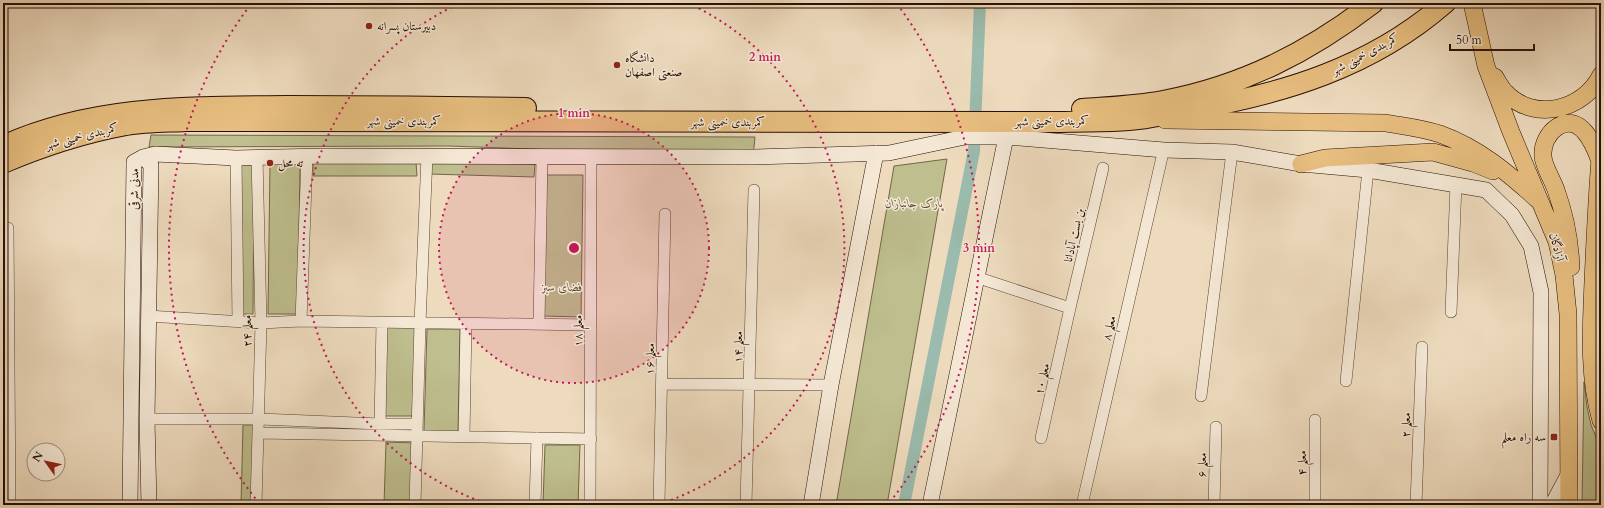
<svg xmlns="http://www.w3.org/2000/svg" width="1604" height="508" font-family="Cardo,Amiri,serif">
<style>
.green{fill:#bebe8e;stroke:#736648}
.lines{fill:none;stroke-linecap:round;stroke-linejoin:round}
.canal{stroke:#9abbad;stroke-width:12}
.street-casing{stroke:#5a4132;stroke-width:12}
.secondary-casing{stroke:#280e03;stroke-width:16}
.primary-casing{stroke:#280e03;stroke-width:18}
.highway-casing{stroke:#280e03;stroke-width:22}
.street{stroke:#f4e8d5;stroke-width:11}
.secondary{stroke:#f4e8d5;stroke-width:15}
.primary{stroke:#e7be7f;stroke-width:17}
.highway{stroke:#e7be7f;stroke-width:20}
.ring{fill:none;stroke:#c2185b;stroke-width:2;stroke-dasharray:2 4}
.poi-dot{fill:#8f2418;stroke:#f4e8d5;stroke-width:1.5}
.labels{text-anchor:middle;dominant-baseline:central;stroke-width:3;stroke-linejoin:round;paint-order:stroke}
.poi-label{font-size:12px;fill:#280e03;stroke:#f4e8d5;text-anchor:start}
.street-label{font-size:12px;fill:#280e03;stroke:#f4e8d5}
.park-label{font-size:12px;font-style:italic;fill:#5c4c34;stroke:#f4e8d5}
.centre{fill:#c2185b;stroke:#f4e8d5;stroke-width:2}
.ring-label{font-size:12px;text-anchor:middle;font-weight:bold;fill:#c2185b;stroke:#f4e8d5;stroke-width:3;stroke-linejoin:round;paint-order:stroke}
</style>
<rect width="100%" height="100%" fill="#eedbbe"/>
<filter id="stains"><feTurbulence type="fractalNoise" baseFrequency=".005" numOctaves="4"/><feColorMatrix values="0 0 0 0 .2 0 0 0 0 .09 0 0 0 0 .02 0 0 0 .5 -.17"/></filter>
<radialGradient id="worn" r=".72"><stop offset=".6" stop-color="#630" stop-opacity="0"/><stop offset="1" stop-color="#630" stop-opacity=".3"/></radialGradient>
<path class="green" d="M151,135L755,137L753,157L449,146L149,147Z
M947,159L887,505H836L894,166Z
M430,161L535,164L534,177L429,174Z
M241,162H254L253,314H240Z
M313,162H416L417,176H313Z
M270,163H300L298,314H268Z
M545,175H583L581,317L543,316Z
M386,326L416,327L414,416H384Z
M427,329H460L458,432L424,431Z
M1584,382L1587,407L1591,425L1601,449V505H1582Z
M243,425H254L252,505H241Z
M386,442L415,443L413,505H384Z
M545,445H580L578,505H543Z"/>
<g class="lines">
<path class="canal" d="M904,505L974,151L980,3"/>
<g class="street-casing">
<path id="street" d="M236,158L238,321
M8,228L10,505
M976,277L1070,308L1041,438
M1070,308L1103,168
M1451,312L1456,184
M148,316L261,323L301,321L591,325
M301,321L307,156
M539,324L542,157
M1346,381L1368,170
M663,384L831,385
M1201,396L1232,152
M147,419H260L380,424H417
M380,424L382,322
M259,433L591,439
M464,437L466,323
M256,505L261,323L257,157
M415,505L420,323L427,156
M535,505L537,438
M590,505L591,157
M659,505L665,214
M746,505L754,190
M1082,505L1162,157
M1214,505L1216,427
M1315,505V420
M1416,505L1422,347"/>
</g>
<g class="secondary-casing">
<path id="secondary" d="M143,157L155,154L236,158L326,156L753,157L889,153L965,137H1006L1164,150L1232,152L1301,164L1368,170L1486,190L1512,215L1531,246L1541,292L1540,505
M130,505L134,162L143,157L151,165L147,419L149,505
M811,505L831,385L876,153
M930,505L1006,137
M1552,505L1568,475"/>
</g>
<g class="primary-casing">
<path id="primary" d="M1472,3L1486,66L1511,132L1557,242L1564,275L1568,314L1569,505
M1495,77C1498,82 1501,88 1505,92C1534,123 1584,110 1601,75
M1165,120L1386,123C1403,126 1422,128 1440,134C1479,148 1508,173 1538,200
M1601,146C1597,192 1595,237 1593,282C1591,329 1588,376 1601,421
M1301,164L1325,158L1433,152L1473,163L1493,171
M1571,267C1570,241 1565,215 1556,190C1553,181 1543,165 1543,156C1542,145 1548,133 1557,127C1581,112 1594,145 1600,161"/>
</g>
<g class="highway-casing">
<path id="highway" d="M1082,109C1108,107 1137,106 1163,101C1243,86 1309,52 1373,3
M3,146C93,105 190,107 287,106C367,106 446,107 526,108
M3,163C43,146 83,133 126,125C145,122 166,122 186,121L1060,122C1083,121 1106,122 1129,120C1149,119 1169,113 1189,110C1283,94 1372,67 1445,3"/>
</g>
<use href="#street" class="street"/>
<use href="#secondary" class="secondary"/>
<use href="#primary" class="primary"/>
<use href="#highway" class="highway"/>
</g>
<circle cx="574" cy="248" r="135" fill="#c2185b" fill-opacity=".12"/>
<g class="ring">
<circle cx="574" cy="248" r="135"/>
<path d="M491 505A270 270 0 0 1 460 3M688 3A270 270 0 0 1 657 505"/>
<path d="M259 503A405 405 0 0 1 251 4M897 4A405 405 0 0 1 889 503"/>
</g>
<g class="poi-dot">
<circle cx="369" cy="26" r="4"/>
<circle cx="617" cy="65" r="4"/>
<circle cx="270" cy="163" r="4"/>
<rect x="1550" y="433" width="8" height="8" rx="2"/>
</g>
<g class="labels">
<g class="poi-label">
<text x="377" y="26">دبیرستان پسرانه</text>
<text x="625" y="58">دانشگاه<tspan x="625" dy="14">صنعتی اصفهان</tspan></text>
<text x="278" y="163">ته محل</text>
<text x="1546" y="437" text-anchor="end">سه راه معلم</text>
</g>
<g class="street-label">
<text transform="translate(1365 54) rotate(-28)">کمربندی خمینی شهر</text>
<text x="404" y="121">کمربندی خمینی شهر</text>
<text transform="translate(1052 121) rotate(-1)">کمربندی خمینی شهر</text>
<text x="728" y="122">کمربندی خمینی شهر</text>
<text transform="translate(82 136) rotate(-14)">کمربندی خمینی شهر</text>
<text transform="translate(134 189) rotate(-89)">مدنی شرقی</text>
<text transform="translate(1074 235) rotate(-77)">بن بست آپادانا</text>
<text transform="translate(1557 247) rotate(75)">آزادگان</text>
<text transform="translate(1109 328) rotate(-77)">معلم ۸</text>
<text transform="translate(247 331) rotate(-90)">معلم ۲۴</text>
<text transform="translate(578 331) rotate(-90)">معلم ۱۸</text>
<text transform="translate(738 347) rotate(-89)">معلم ۱۴</text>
<text transform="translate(650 359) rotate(-89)">معلم ۱۶</text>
<text transform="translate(1042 379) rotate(-77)">معلم ۱۰</text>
<text transform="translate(1406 425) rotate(-88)">معلم ۲</text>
<text transform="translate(1302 463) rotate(-90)">معلم ۴</text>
<text transform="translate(1202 465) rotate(-89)">معلم ۶</text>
</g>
<g class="park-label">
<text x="914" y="203">پارک جانبازان</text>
<text x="562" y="287">فضای سبز</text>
</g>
</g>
<circle cx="574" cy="248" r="6" class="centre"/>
<g class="ring-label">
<text x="765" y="61">2 min</text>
<text x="574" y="117">1 min</text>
<text x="979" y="252">3 min</text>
</g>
<rect width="1604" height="508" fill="none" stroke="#eedbbe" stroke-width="16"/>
<rect x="4" y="4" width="1596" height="500" fill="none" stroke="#280e03" stroke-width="2"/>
<rect x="8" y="8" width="1588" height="492" fill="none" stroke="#280e03"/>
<g transform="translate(46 462) rotate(303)"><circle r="19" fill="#f4e8d5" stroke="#a29181"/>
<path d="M0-3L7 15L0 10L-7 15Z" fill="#8f2418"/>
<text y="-6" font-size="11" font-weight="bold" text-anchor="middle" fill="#280e03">N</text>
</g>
<path d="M1450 44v6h84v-6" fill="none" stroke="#280e03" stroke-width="2"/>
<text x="1456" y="44" font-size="12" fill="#280e03" stroke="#f4e8d5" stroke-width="3" paint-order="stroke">50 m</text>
<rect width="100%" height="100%" filter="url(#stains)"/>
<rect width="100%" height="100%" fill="url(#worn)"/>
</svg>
